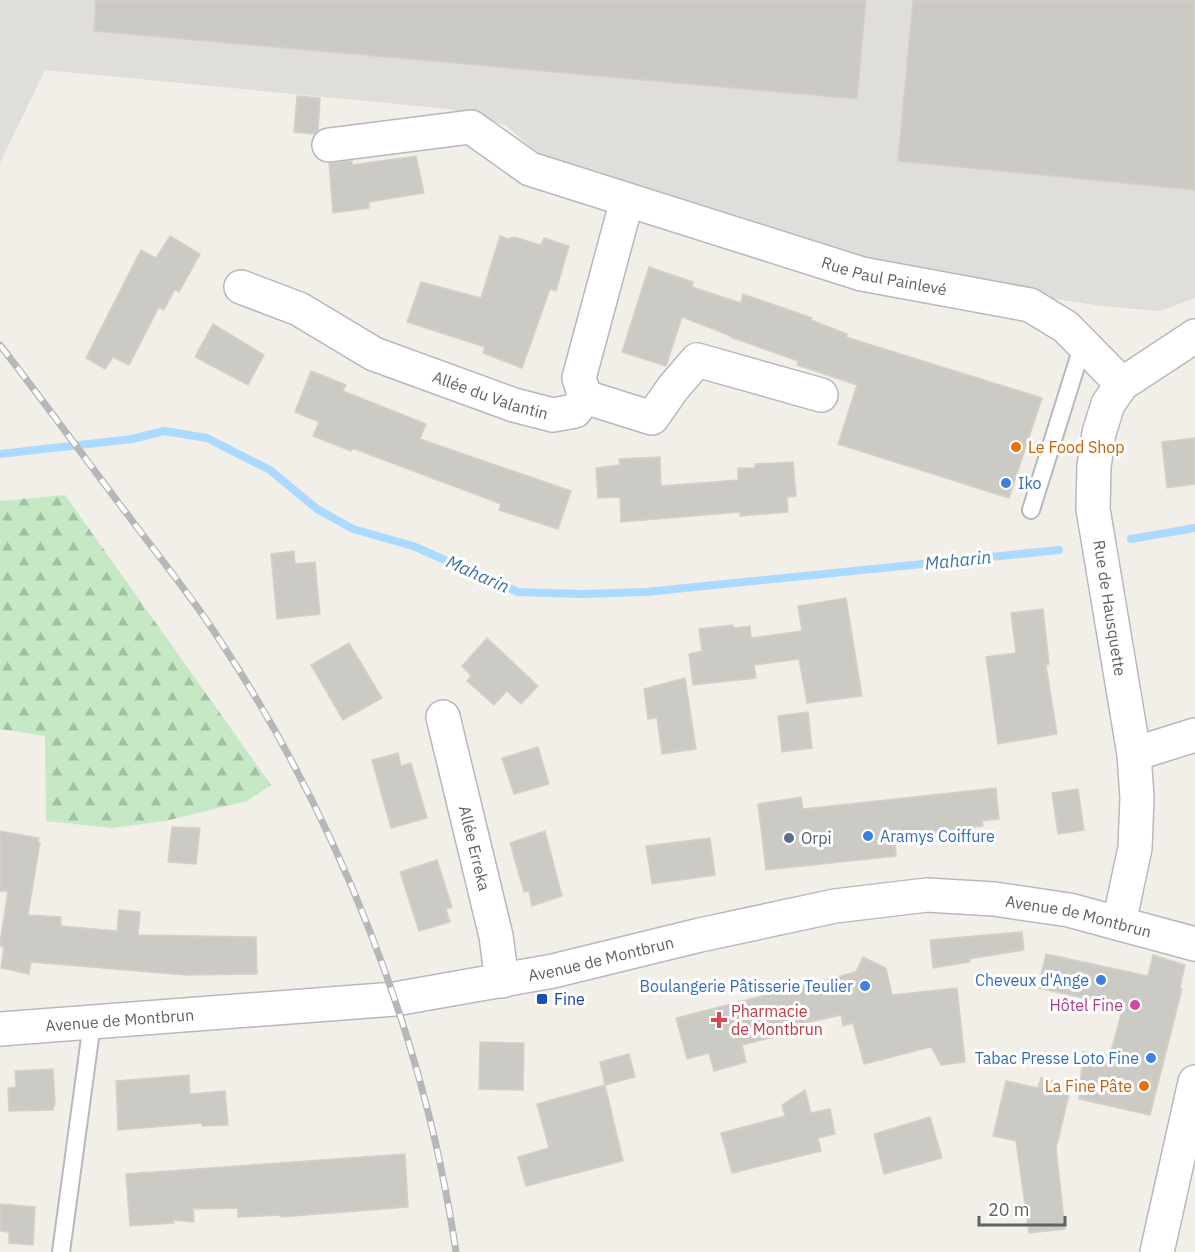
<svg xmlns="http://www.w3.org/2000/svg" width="1195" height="1252" font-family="'IBM Plex Sans',sans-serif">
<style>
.industrial{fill:#e0deda}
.forest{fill:url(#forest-firs)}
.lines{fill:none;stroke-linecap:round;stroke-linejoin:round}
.stream{stroke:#aadaff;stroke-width:8}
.building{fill:#cccac5;stroke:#d6d1c6;stroke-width:1.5}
.lane-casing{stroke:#b5b8bc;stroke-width:20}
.street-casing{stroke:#b5b8bc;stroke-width:36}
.secondary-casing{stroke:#b6babf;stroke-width:36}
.lane{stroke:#fff;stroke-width:16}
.street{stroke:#fff;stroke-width:33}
.secondary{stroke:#fff;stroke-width:33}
.rail-casing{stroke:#b6b7b8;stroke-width:7}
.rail{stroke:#fff;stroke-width:4.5;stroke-dasharray:14;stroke-linecap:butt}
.food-dot{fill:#e8710a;stroke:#fff;stroke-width:2}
.shop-dot{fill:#3f7fe0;stroke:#fff;stroke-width:2}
.service-dot{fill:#5c6f8a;stroke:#fff;stroke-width:2}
.transit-dot{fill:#1a4fb4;stroke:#fff;stroke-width:2}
.hotel-dot{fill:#d1479c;stroke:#fff;stroke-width:2}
.health-dot{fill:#e0444e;stroke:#fff;stroke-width:2}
.labels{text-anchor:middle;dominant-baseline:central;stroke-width:6;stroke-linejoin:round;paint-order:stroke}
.street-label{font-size:16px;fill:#5f6368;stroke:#fff}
.food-label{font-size:16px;fill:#c56008;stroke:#fff;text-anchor:start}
.shop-label{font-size:16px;fill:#366cbe;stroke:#fff;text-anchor:end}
.service-label{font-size:16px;fill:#4e5e75;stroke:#fff;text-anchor:start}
.transit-label{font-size:16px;fill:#164399;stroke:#fff;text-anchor:start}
.hotel-label{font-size:16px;fill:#b23c85;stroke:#fff;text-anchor:end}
.health-label{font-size:16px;fill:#be3a42;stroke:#fff;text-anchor:start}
.water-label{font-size:18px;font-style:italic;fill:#4174aa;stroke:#fff}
</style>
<defs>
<pattern id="forest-firs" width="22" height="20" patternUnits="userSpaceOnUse" patternTransform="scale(1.5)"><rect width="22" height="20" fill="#c5e8c5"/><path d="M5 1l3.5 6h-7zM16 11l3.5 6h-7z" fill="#a3c0a4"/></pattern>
</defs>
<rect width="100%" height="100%" fill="#f1efe8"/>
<path class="industrial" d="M0,0H1195V298L1160,311L1102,306L972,287L858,267L540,155L505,125L449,109L45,70L0,163Z"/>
<path class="forest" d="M65,495L271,785L247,801L165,821L112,828L46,821L45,736L0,729V501Z"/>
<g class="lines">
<path class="stream" d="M0,454L132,439L164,431L207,438L270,470L317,509L353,529L413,546L518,592L582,594L646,592L1059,550
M1131,539L1195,528"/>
</g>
<path class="building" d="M96,0H866L857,99L94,31Z
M913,0H1195V190L898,161Z
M297,96L320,98L318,130L314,134L294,132Z
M416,156L424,193L369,202V208L333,213L329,163L352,161V165Z
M170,236L200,254L179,292L175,289L164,310L159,307L129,365L113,357L105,369L86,358L141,250L156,258Z
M500,236L507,239L514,237L541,245L544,238L569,246L556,291L550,289L522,368L483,353L485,347L407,322L421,282L481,298Z
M649,267L693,282L692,287L741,303L743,294L812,318L811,320L847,334L846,337L1042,398L1009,498L838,444L857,385L797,365L798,361L730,337L731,336L682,317L666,366L622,352Z
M213,324L264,355L248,385L195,357Z
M311,371L346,385L343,391L426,424L420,439L571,491L558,529L499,510L501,504L352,448L351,451L313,436L319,422L295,412Z
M1195,438V484L1167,488L1162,442Z
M660,457L661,486L738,480V468H755V464L793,462L796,496L787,497L788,512L740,516V512L621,522L620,497L598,498L596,468L620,465L619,459Z
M294,551L295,564L315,562L320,614L277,619L271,554Z
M846,598L862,696L807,703L799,659L754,665L756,678L693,685L689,654L702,651L699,629L733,625L734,628L750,626L751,638L802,631L798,606Z
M1043,609L1049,664L1046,665L1057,734L998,744L986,657L1016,653L1011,613Z
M487,638L538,686L521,704L507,691L494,705L467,681L471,676L462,666Z
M349,643L382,698L343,720L311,665Z
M685,678L696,749L662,754L657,718L648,719L644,689Z
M808,712L812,748L782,752L778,716Z
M538,747L549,784L514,794L502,758Z
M398,753L401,766L411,763L427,818L391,828L372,760Z
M996,788L999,819L982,821L983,826L956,829V836L895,842L896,856L766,870L758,804L801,797L803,809Z
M1078,789L1084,830L1058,834L1052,793Z
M172,827L200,828L196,864L168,862Z
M0,831L39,838L38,842L40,843L28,915L61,917V926L117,931L119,910L140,912L138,935L256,937L257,974L186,975L31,962L29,974L1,968L4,947L0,946V943L8,891H0Z
M545,831L562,896L532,906L529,891L524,892L510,843Z
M710,838L715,875L652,884L646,846Z
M437,860L452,907L446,909L450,922L419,931L400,872Z
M1022,932L1024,950L969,959L970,962L933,968L930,940Z
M1046,954L1148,976L1153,955L1185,965L1180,988L1182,989L1150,1115L1079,1099L1083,1052L1110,1055L1123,1007L1038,988Z
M863,957L886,968L892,995L957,988L965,1062L941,1065L931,1047L864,1064L853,1023L843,1026L841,1015L796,1025L797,1031L742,1045L746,1062L714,1071L709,1053L687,1059L676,1018L856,972Z
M480,1042L524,1043L523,1090L479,1089Z
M629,1054L635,1077L605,1085L600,1062Z
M53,1069L55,1103L53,1110L9,1111L8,1088L16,1087L15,1071Z
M189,1075L190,1094L225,1091L228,1125L202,1126V1123L118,1130L116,1081Z
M1041,1078L1071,1086L1056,1148L1065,1229L1029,1233L1016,1141L993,1136L1006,1081L1038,1088Z
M605,1085L623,1161L526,1186L518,1157L549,1148L537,1104Z
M805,1090L811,1113L830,1109L835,1134L818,1138L821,1151L732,1173L721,1133L785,1116L782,1105Z
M930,1117L942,1158L884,1174L874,1134Z
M405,1154L408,1207L281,1217V1215L238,1217V1208L193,1209L194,1222L173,1220L174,1223L130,1226L126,1174Z
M0,1204L35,1207L33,1245L9,1243V1232L0,1231Z"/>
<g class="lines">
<g class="lane-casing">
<path id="lane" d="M1031,510L1083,344
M61,1252L92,1023"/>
</g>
<g class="street-casing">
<g id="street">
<path id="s1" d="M329,145L471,127L530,169L862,274L1030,305L1066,327L1122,384"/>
<path id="s2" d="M241,287L299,309L374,354L514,405L553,415L575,411L585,397L579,378L627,200"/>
<path d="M585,397L652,418L673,388L697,360L821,395"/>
<path id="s3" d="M443,717L496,936L502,981"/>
<path d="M1134,754L1195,735"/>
</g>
</g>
<g class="secondary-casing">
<g id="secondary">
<path d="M1119,923L1135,848L1137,798L1134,754L1093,509L1094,466L1099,433L1108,404L1122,384L1195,336"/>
<path id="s4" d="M0,1029L395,999L553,971L700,935L835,906L927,895L994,899L1069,910L1195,944"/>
<path d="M1157,1252L1195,1082"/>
</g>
</g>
<use href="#lane" class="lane"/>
<use href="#street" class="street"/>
<use href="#secondary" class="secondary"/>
<g class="rail-casing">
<path id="rail" d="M0,345C44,402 87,461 130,518C160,558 192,597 219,639C338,819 425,1038 456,1252"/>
</g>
<use href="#rail" class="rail"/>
</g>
<g class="food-dot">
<circle cx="1016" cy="447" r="6"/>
<circle cx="1144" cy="1086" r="6"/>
</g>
<g class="shop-dot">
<circle cx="1006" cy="483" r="6"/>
<circle cx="868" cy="836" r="6"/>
<circle cx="1101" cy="980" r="6"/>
<circle cx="865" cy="986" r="6"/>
<circle cx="1151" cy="1058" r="6"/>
</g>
<circle class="service-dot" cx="789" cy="838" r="6"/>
<rect class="transit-dot" x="536" y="993" width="12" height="12" rx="3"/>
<circle class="hotel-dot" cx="1135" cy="1005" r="6"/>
<path class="health-dot" d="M716 1011h6v6h6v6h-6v6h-6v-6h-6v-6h6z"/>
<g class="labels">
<g class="street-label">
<text stroke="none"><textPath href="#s1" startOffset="586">Rue Paul Painlevé</textPath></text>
<text stroke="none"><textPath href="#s2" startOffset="273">Allée du Valantin</textPath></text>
<text transform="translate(1110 608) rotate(81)">Rue de Hausquette</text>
<text stroke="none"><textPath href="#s3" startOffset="135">Allée Erreka</textPath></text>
<text stroke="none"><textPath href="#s4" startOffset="1092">Avenue de Montbrun</textPath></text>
<text stroke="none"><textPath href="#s4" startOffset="606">Avenue de Montbrun</textPath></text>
<text stroke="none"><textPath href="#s4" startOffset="120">Avenue de Montbrun</textPath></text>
</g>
<g class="food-label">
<text x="1028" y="447">Le Food Shop</text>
<text x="1132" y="1086" text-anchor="end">La Fine Pâte</text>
</g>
<g class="shop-label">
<text x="1018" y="483" text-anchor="start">Iko</text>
<text x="880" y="836" text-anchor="start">Aramys Coiffure</text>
<text x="1089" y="980">Cheveux d'Ange</text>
<text x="853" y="986">Boulangerie Pâtisserie Teulier</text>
<text x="1139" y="1058">Tabac Presse Loto Fine</text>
</g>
<g class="service-label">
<text x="801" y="838">Orpi</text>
</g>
<g class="transit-label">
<text x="554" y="999">Fine</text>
</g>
<g class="hotel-label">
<text x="1123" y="1005">Hôtel Fine</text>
</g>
<g class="health-label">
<text x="731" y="1011">Pharmacie<tspan x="731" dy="18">de Montbrun</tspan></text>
</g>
<g class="water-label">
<text transform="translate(958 560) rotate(-6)">Maharin</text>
<text transform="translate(478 574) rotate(24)">Maharin</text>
</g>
</g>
<path d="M979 1216v9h86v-9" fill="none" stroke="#5f6368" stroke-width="3"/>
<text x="988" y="1216" font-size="18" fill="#5f6368" stroke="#ffffff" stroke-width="4.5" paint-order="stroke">20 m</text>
</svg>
